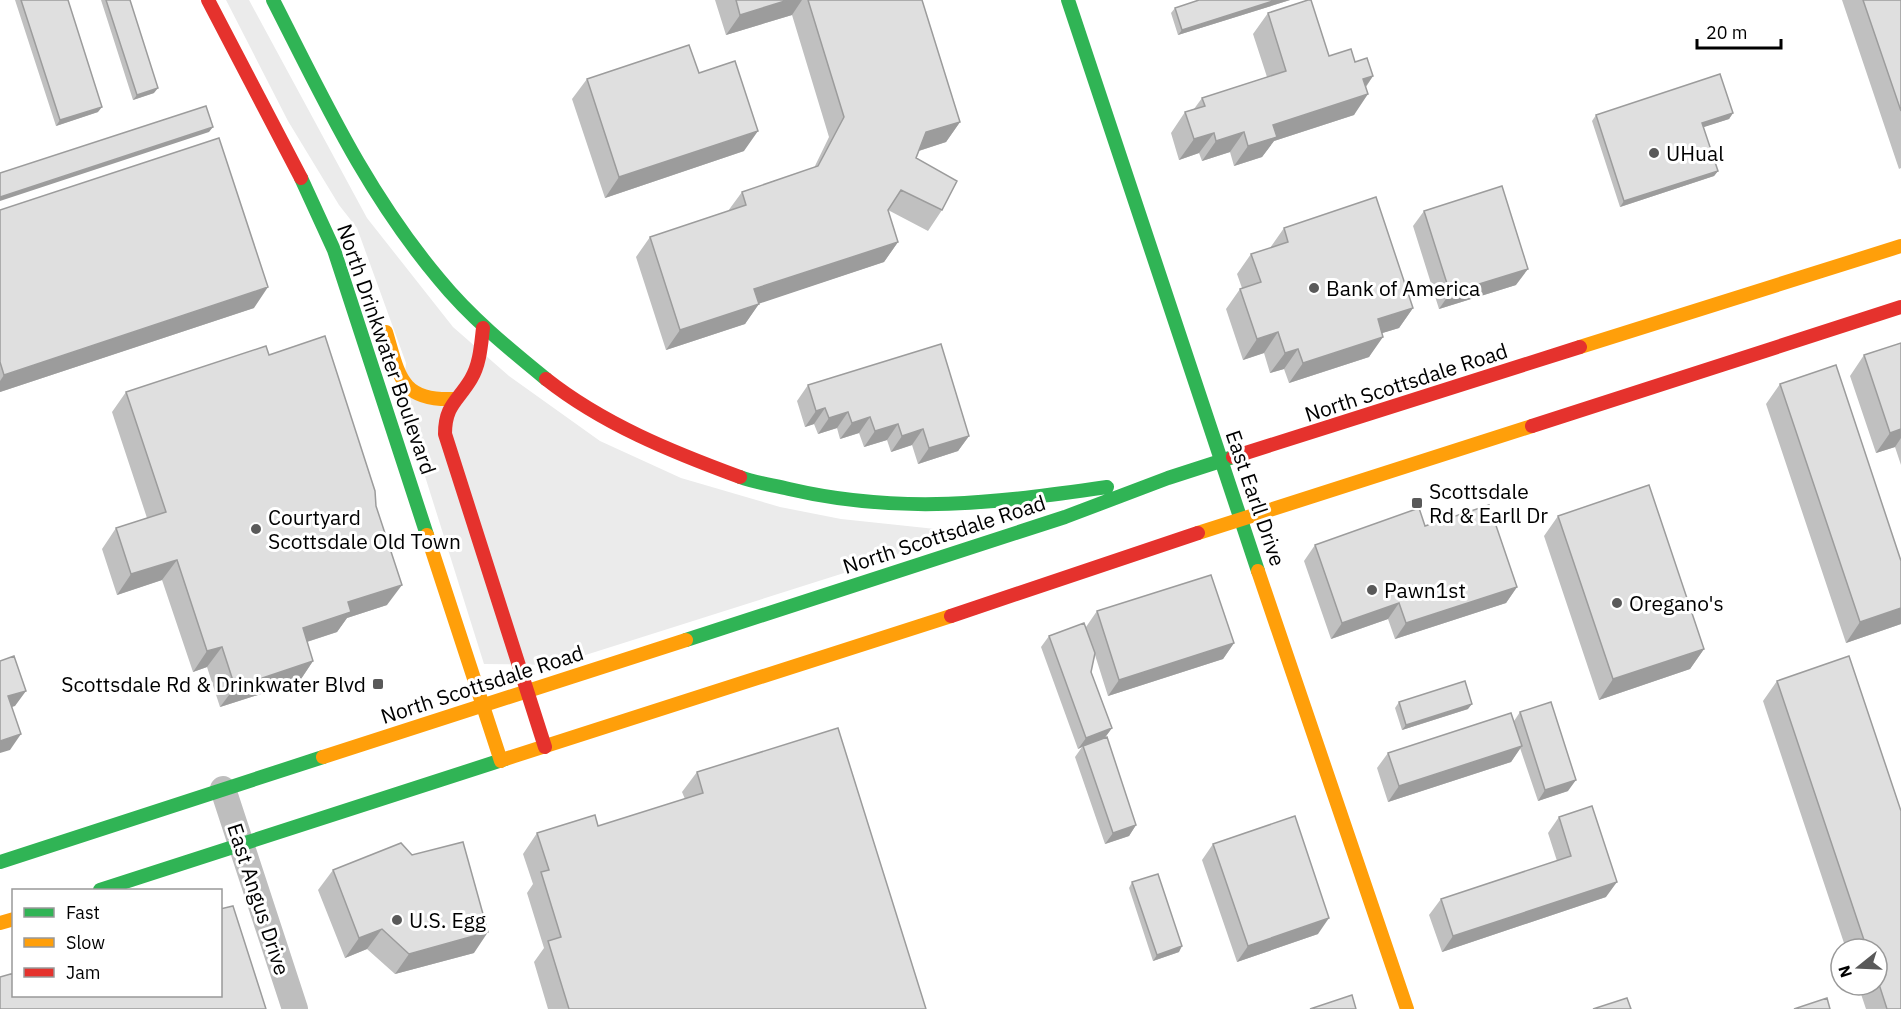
<svg xmlns="http://www.w3.org/2000/svg" width="1901" height="1009" font-family="'IBM Plex Sans',sans-serif">
<style>
.green{fill:#ebebeb}
.lines{fill:none;stroke-linecap:round;stroke-linejoin:round}
.street{stroke:#bebebe;stroke-width:26}
.fast{stroke:#30b455;stroke-width:14}
.slow{stroke:#ff9f0a;stroke-width:14}
.jam{stroke:#e5322d;stroke-width:14}
.wall{fill:#c0c0c0}
.shaded-wall{fill:#9c9c9c}
.building{fill:#dfdfdf;stroke:#9c9c9c;stroke-width:1.5}
.poi-dot{fill:#595959;stroke:#fff;stroke-width:2}
.labels{text-anchor:middle;dominant-baseline:central;stroke-width:6;stroke-linejoin:round;paint-order:stroke}
.poi-label{font-size:21px;fill:#000;stroke:#fff;text-anchor:start}
.street-label{font-size:21px;fill:#000;stroke:#fff}
</style>
<rect width="100%" height="100%" fill="#fff"/>
<path class="green" d="M226,0H249L367,218L453,327L509,376L600,441L681,478L780,507L841,519L945,530L939,539L863,567L554,665L484,664L402,403L406,363L357,228L339,205L288,121Z"/>
<g class="lines">
<path class="street" d="M223,789L295,1009"/>
<path class="fast" d="M273,0C324,100 366,192 439,279C470,317 508,348 546,379
M1068,0L1258,571
M301,178L334,250L427,535
M740,477C756,483 773,485 789,489C901,515 996,503 1107,487
M686,640L1065,517L1168,478L1233,457
M0,862L323,757
M100,890L505,759"/>
<path class="slow" d="M386,332C399,375 400,401 453,399
M1580,347L1901,246
M1198,533L1532,426
M427,535L501,761
M1258,571L1407,1009
M323,757L686,640
M505,759L951,616
M0,923L14,919"/>
<path class="jam" d="M208,0L301,178
M483,328C481,345 480,364 471,379C458,401 445,405 445,434L545,747
M546,379C603,424 672,452 740,477
M1532,426L1901,307
M1233,457L1580,347
M951,616L1198,533"/>
</g>
<path class="wall" d="M15,0H68L98,112L56,126Z
M101,0H130L154,93L133,100Z
M715,0H922L960,122L946,142L919,151L916,158L942,210L928,231L888,210L898,242L884,262L759,303L745,324L666,350L636,257L650,237L728,211L742,192L814,168L829,137L792,15L726,35Z
M1199,0H1290L1178,35L1171,13L1175,8Z
M1842,0H1901V168L1899,169Z
M1268,13L1329,56L1355,62L1373,76L1366,87L1354,115L1274,141L1262,157L1234,166L1230,152L1202,161L1199,153L1179,160L1171,133L1185,112L1194,109L1202,98L1267,77L1253,34Z
M699,73L744,151L605,198L572,99L587,79Z
M1733,113L1729,119L1703,127L1718,171L1714,176L1620,207L1592,121L1596,115Z
M0,210L254,308L0,392Z
M1424,211L1516,285L1439,309L1413,226Z
M1284,228L1413,308L1399,328L1382,333L1369,357L1289,383L1284,369L1270,373L1264,353L1243,360L1226,309L1240,289L1242,288L1237,274L1251,254L1270,248Z
M1901,343V465L1895,447L1876,453L1850,376L1864,355Z
M269,355L376,506L387,605L347,618L337,632L307,642L313,661L299,682L220,707L207,667L193,672L162,580L117,595L102,549L116,528L147,518L112,412L126,392Z
M1780,384L1901,561V624L1846,643L1766,404Z
M808,385L969,436L958,451L918,464L912,445L891,452L887,440L864,447L859,433L840,439L837,428L818,434L814,424L805,427L797,401Z
M1558,516L1704,649L1690,669L1599,700L1544,536Z
M1315,545L1517,587L1506,603L1395,639L1388,619L1331,639L1304,561Z
M1097,611L1234,643L1223,659L1108,696L1095,655L1091,672L1112,728L1104,738L1136,825L1129,836L1105,844L1075,757L1082,747L1078,749L1041,647L1049,636L1086,627Z
M1777,681L1901,1009H1866L1858,985H1877V949H1846L1763,701Z
M1399,702L1468,709L1402,730L1395,708Z
M1520,712L1568,791L1538,801L1520,748L1511,762L1388,802L1377,768L1388,753L1514,721Z
M697,772L926,1009H548L534,962L544,948L527,893L533,884L523,854L537,833L598,826L685,799L682,792Z
M1559,817L1606,897L1442,952L1429,915L1441,899L1557,861L1548,833Z
M1213,844L1318,934L1237,962L1202,860Z
M333,870L474,953L395,974L367,949L345,958L318,890Z
M1132,882L1179,952L1153,961L1129,888Z"/>
<path class="shaded-wall" d="M788,0H802L792,15L726,35L740,15Z
M1276,0H1290L1178,35L1182,30Z
M1373,76L1359,96L1363,79Z
M158,88L154,93L133,100L137,95Z
M1368,94L1354,115L1274,141L1262,157L1234,166L1248,146L1273,125Z
M102,107L98,112L56,126L60,120Z
M1733,113L1729,119L1698,129L1702,123Z
M960,122L946,142L912,153L926,132Z
M213,127L209,132L0,201V197Z
M758,131L744,151L605,198L619,177Z
M1244,132L1230,152L1202,161L1216,141Z
M1214,133L1199,153L1179,160L1194,139Z
M1718,171L1714,176L1620,207L1624,201Z
M898,242L884,262L740,310L754,289Z
M1528,269L1516,285L1439,309L1450,293Z
M268,287L254,308L0,392V381L4,375Z
M759,304L745,324L666,350L680,330Z
M1413,308L1399,328L1363,339L1378,319Z
M1278,332L1264,353L1243,360L1257,339Z
M1383,337L1369,357L1289,383L1303,363Z
M1298,349L1284,369L1270,373L1285,353Z
M825,408L814,424L805,427L816,411Z
M848,412L837,428L818,434L829,418Z
M870,417L859,433L840,439L852,423Z
M898,424L887,440L864,447L875,431Z
M923,429L912,445L891,452L902,436Z
M1901,429V438L1895,447L1876,453L1890,433Z
M969,436L958,451L918,464L929,448Z
M177,560L162,580L117,595L131,574Z
M402,585L387,605L347,618L337,632L288,648L303,628L348,602Z
M1517,587L1506,603L1395,639L1406,623Z
M1399,603L1388,619L1331,639L1342,623Z
M1901,608V624L1846,643L1860,622Z
M1234,643L1223,659L1108,696L1119,680Z
M222,647L207,667L193,672L207,651Z
M1704,649L1690,669L1599,700L1613,679Z
M313,661L299,682L220,707L235,687Z
M26,691L15,706L0,711L8,696Z
M1472,704L1468,709L1402,730L1406,725Z
M1112,728L1104,739L1083,746L1082,747L1078,749L1086,738Z
M21,734L10,750L0,753V741Z
M1522,746L1511,762L1388,802L1399,786Z
M1576,780L1568,791L1538,801L1545,790Z
M1136,825L1129,836L1105,844L1113,833Z
M1617,882L1606,897L1442,952L1453,936Z
M1329,918L1318,934L1237,962L1248,946Z
M382,929L367,949L345,958L359,938Z
M488,932L474,953L395,974L409,954Z
M1182,946L1179,952L1153,961L1157,955Z"/>
<path class="building" d="M21,0H68L102,107L60,120Z
M106,0H130L158,88L137,95Z
M736,0H788L740,15Z
M808,0H922L960,122L926,132L916,158L957,181L942,210L901,190L888,210L898,242L754,289L759,304L680,330L650,237L746,205L742,192L818,166L844,117Z
M1199,0H1276L1182,30L1175,8Z
M1308,0H1311L1329,56L1351,49L1355,62L1367,58L1373,76L1363,79L1368,94L1273,125L1277,137L1248,146L1244,132L1216,141L1214,133L1194,139L1185,112L1205,106L1202,98L1286,71L1268,13Z
M1863,0H1901V111Z
M689,45L699,73L735,61L758,131L619,177L587,79Z
M1720,74L1733,113L1702,123L1718,171L1624,201L1596,115Z
M206,106L213,127L0,197V173Z
M219,138L268,287L4,375L0,362V210Z
M1502,186L1528,269L1450,293L1424,211Z
M1376,197L1413,308L1378,319L1383,337L1303,363L1298,349L1285,353L1278,332L1257,339L1240,289L1261,282L1251,254L1288,242L1284,228Z
M325,336L375,491L376,506L402,585L348,602L351,612L303,628L313,661L235,687L222,647L207,651L177,560L131,574L116,528L166,512L126,392L266,346L269,355Z
M1901,343V429L1890,433L1864,355Z
M941,344L969,436L929,448L923,429L902,436L898,424L875,431L870,417L852,423L848,412L829,418L825,408L816,411L808,385Z
M1836,365L1901,561V608L1860,622L1780,384Z
M1649,485L1704,649L1613,679L1558,516Z
M1489,505L1517,587L1406,623L1399,603L1342,623L1315,545L1419,508L1425,526Z
M1211,575L1234,643L1119,680L1097,611Z
M1084,623L1095,653L1091,672L1112,728L1086,738L1049,636Z
M14,656L26,691L8,696L21,734L0,741V661Z
M1849,656L1901,811V1009H1887L1877,978V949H1867L1777,681Z
M1465,681L1472,704L1406,725L1399,702Z
M1551,702L1576,780L1545,790L1520,712Z
M1511,713L1522,746L1399,786L1388,753Z
M838,728L926,1009H569L548,941L561,937L541,872L549,870L537,833L595,815L598,826L703,793L697,772Z
M1107,737L1136,825L1113,833L1083,746Z
M1592,806L1617,882L1453,936L1441,899L1571,856L1559,817Z
M1295,816L1329,918L1248,946L1213,844Z
M463,842L488,932L409,954L382,929L359,938L333,870L401,843L412,855Z
M1158,874L1182,946L1157,955L1132,882Z
M233,906L266,1009H0V977L14,973V996H220V909Z
M1352,995L1356,1009H1310Z
M1627,998L1631,1009H1593Z
M1827,998L1830,1009H1794Z"/>
<g class="poi-dot">
<circle cx="1654" cy="153" r="6"/>
<circle cx="1314" cy="288" r="6"/>
<rect x="1411" y="497" width="12" height="12" rx="3"/>
<circle cx="256" cy="529" r="6"/>
<circle cx="1372" cy="590" r="6"/>
<circle cx="1617" cy="603" r="6"/>
<rect x="372" y="678" width="12" height="12" rx="3"/>
<circle cx="397" cy="920" r="6"/>
</g>
<g class="labels">
<g class="poi-label">
<text x="1666" y="153">UHual</text>
<text x="1326" y="288">Bank of America</text>
<text x="1429" y="491">Scottsdale<tspan x="1429" dy="24">Rd &amp; Earll Dr</tspan></text>
<text x="268" y="517">Courtyard<tspan x="268" dy="24">Scottsdale Old Town</tspan></text>
<text x="1384" y="590">Pawn1st</text>
<text x="1629" y="603">Oregano's</text>
<text x="366" y="684" text-anchor="end">Scottsdale Rd &amp; Drinkwater Blvd</text>
<text x="409" y="920">U.S. Egg</text>
</g>
<g class="street-label">
<text transform="translate(387 349) rotate(71)">North Drinkwater Boulevard</text>
<text transform="translate(1406 382) rotate(-18)">North Scottsdale Road</text>
<text transform="translate(1256 498) rotate(71)">East Earll Drive</text>
<text transform="translate(944 534) rotate(-18)">North Scottsdale Road</text>
<text transform="translate(482 684) rotate(-18)">North Scottsdale Road</text>
<text transform="translate(259 899) rotate(72)">East Angus Drive</text>
</g>
</g>
<rect x="12" y="889" width="210" height="108" fill="#ffffff" stroke="#999999" stroke-width="1.5"/>
<rect x="24" y="908" width="30" height="9" fill="#30b455" stroke="#999999" stroke-width="1.5"/>
<text x="66" y="919" font-size="18" fill="#000000">Fast</text>
<rect x="24" y="938" width="30" height="9" fill="#ff9f0a" stroke="#999999" stroke-width="1.5"/>
<text x="66" y="949" font-size="18" fill="#000000">Slow</text>
<rect x="24" y="968" width="30" height="9" fill="#e5322d" stroke="#999999" stroke-width="1.5"/>
<text x="66" y="979" font-size="18" fill="#000000">Jam</text>
<g transform="translate(1859 967) rotate(252)"><circle r="28" fill="#ffffff" stroke="#999999" stroke-width="1.5"/>
<path d="M0-4.5L10 22L0 15L-10 22Z" fill="#595959"/>
<text y="-9" font-size="16" font-weight="bold" text-anchor="middle" fill="#000000">N</text>
</g>
<path d="M1697 39v9h84v-9" fill="none" stroke="#000000" stroke-width="3"/>
<text x="1706" y="39" font-size="18" fill="#000000" stroke="#ffffff" stroke-width="4.5" paint-order="stroke">20 m</text>
</svg>
